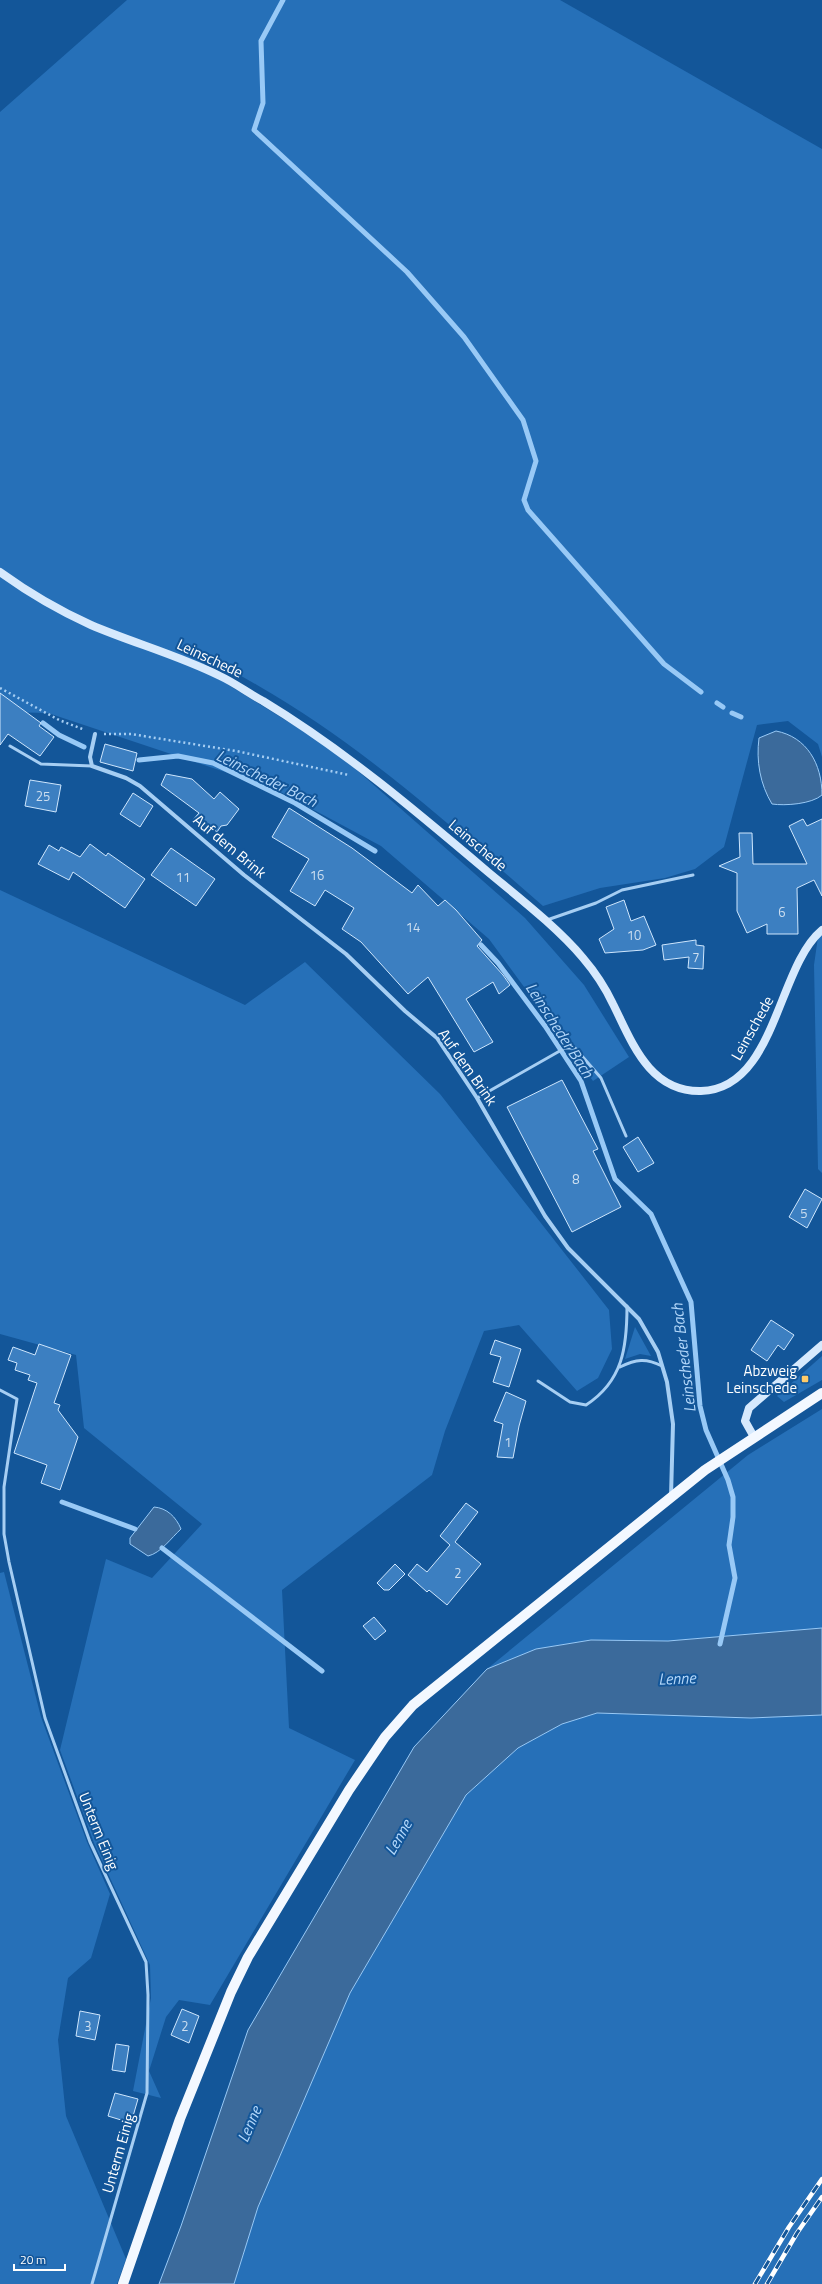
<svg xmlns="http://www.w3.org/2000/svg" width="822" height="2284" font-family="'Titillium Web',sans-serif">
<style>
.green{fill:#2670b8}
.water{fill:#3b6a9b;stroke:#98c9f6}
.lines{fill:none;stroke-linecap:round;stroke-linejoin:round}
.stream{stroke:#98c9f6;stroke-width:5}
.building{fill:#3c7fc1;stroke:#cee6fd}
.path{stroke:#a6cef3;stroke-width:2.5;stroke-dasharray:2 3;stroke-linecap:butt}
.service{stroke:#a6cef3;stroke-width:3}
.minor{stroke:#a6cef3;stroke-width:4}
.secondary{stroke:#d6e9fd;stroke-width:8}
.primary{stroke:#f3f8ff;stroke-width:10}
.rail-casing{stroke:#fff;stroke-width:4.5}
.rail{stroke:#135699;stroke-width:3;stroke-dasharray:9;stroke-linecap:butt}
.poi-dot{fill:#ffcb69;stroke:#135699;stroke-width:1.5}
.labels{text-anchor:middle;dominant-baseline:central;stroke-width:4;stroke-linejoin:round;paint-order:stroke}
.number-label{font-size:13px;fill:#cedff0}
.street-label{font-size:15px;fill:#fff;stroke:#135699}
.poi-label{font-size:15px;fill:#fff;stroke:#135699;text-anchor:end}
.water-label{font-size:16px;font-style:italic;fill:#b3d7fa;stroke:#135699}
</style>
<rect width="100%" height="100%" fill="#135699"/>
<path class="green" d="M127,0H560L822,149V757L818,744L788,721L757,725L724,847L695,869L665,878L600,888L543,906C452,827 362,745 257,685C235,673 212,657 188,649L227,684L334,750L525,918L584,985L629,1057L593,1081L489,939L381,846L273,788L48,713L7,712L0,706V112Z
M0,890L245,1005L305,962L440,1094L609,1310L612,1349L598,1378L577,1391L519,1325L484,1331L445,1431L432,1475L282,1590L289,1728L355,1760L210,2005L179,2000L166,2017L149,2071L161,2098L133,2091L151,1998L150,1965L94,1843L60,1750L106,1559L152,1578L202,1524L84,1428L76,1355L0,1334Z
M822,935V1173L818,1169L814,965L818,937Z
M635,1327L651,1356L640,1354L625,1359Z
M822,1356V1380L784,1402L777,1396Z
M822,1409V1628L668,1641L591,1640L536,1649L487,1669L748,1455Z
M4,1572L41,1717L87,1842L110,1894L91,1958L68,1978L58,2040L66,2116L126,2259L117,2284H0V1573Z
M597,1713L751,1718L822,1715V2284H234L258,2207L350,1993L466,1795L518,1748L562,1724Z"/>
<path class="water" d="M776,731C807,737 822,764 822,795C812,804 785,806 772,804C760,784 756,761 759,738Z
M154,1507C167,1508 176,1517 181,1529C171,1538 161,1553 148,1556L130,1544V1538Z
M822,1628V1715L751,1718L597,1713L562,1724L518,1748L466,1795L350,1993L258,2207L234,2284H159L181,2226L248,2030L414,1747L487,1669L536,1649L591,1640L668,1641Z"/>
<g class="lines">
<path class="stream" d="M283,0L261,41L263,103L254,130L407,272L464,337L523,420L536,461L524,500L528,510L664,664L701,692
M717,703L723,707
M732,713L741,717
M43,723L59,735L84,747
M139,760L178,756L213,763L295,803L375,851
M481,945L498,963L545,1026L581,1081L615,1179L651,1214L691,1302L700,1406L706,1430L728,1480L733,1497V1517L729,1545L735,1578L720,1644
M62,1502L135,1529
M162,1548L322,1671"/>
</g>
<path class="building" d="M0,693L41,723L39,726L54,737L40,756L8,734L0,745Z
M105,744L137,753L133,771L100,762Z
M166,774L192,779L214,799L220,792L239,809L227,825L221,826L217,832L208,825L204,829L193,820L199,813L161,785Z
M30,780L61,785L56,812L25,806Z
M133,793L153,806L140,827L120,814Z
M289,808L352,848L412,893L418,885L438,906L445,900L456,910L482,940L477,946L503,975L510,985L499,994L493,982L466,999L493,1042L474,1052L428,977L408,994L361,942L342,929L354,908L325,890L315,906L290,891L309,859L272,837Z
M803,819L807,826L822,819V896L814,880L797,888L798,934H767V924L747,933L737,911V873L719,866L740,857L739,833H752L753,864H807L789,826Z
M90,844L106,856L108,853L145,879L125,908L73,872L69,880L38,864L49,845L59,851L61,847L80,857Z
M171,848L215,879L196,906L151,875Z
M624,900L631,921L644,916L656,945L643,950L605,953L599,939L614,929L606,907Z
M696,940V945L704,946L703,969L688,968L689,957L664,960L662,945Z
M562,1080L598,1149L593,1151L621,1207L572,1232L507,1107Z
M638,1137L654,1163L638,1172L623,1147Z
M805,1189L822,1199L807,1228L789,1217Z
M771,1320L794,1335L784,1350L778,1345L767,1361L751,1350Z
M495,1340L521,1349L509,1387L493,1382L501,1357L490,1354Z
M39,1344L71,1355L54,1403L60,1405L58,1410L78,1437L60,1490L41,1483L47,1465L14,1453L37,1383L28,1380L30,1375L15,1370L17,1363L8,1360L13,1347L35,1355Z
M506,1392L526,1401L519,1426L513,1458L497,1457L503,1424L494,1421Z
M466,1503L478,1512L455,1542L481,1564L447,1605L429,1590L427,1592L408,1575L417,1564L427,1572L450,1545L440,1536Z
M395,1564L405,1574L389,1590H384L377,1583Z
M374,1617L386,1631L375,1640L363,1626Z
M182,2009L199,2016L189,2043L171,2035Z
M80,2011L100,2015L95,2040L76,2036Z
M116,2044L129,2046L125,2072L112,2070Z
M115,2093L138,2099L131,2123L108,2116Z"/>
<g class="lines">
<path class="path" d="M0,688L59,720L85,730
M104,734H131L236,751L349,775"/>
<path class="service" d="M10,746L41,764L92,766
M547,920L596,903L622,890L693,875
M477,1098L565,1048H575L601,1078L626,1136
M620,1367C636,1359 646,1358 662,1366
M538,1381L570,1402L586,1405C623,1381 627,1347 627,1306
M0,1390L17,1399L4,1487V1534L9,1562L45,1718L90,1842L146,1962L148,1995L147,2093L92,2284"/>
<path class="minor" d="M95,734L90,757L92,766L126,778L140,786L244,875L346,954L405,1011L437,1038L477,1098L545,1216L568,1248L639,1319L658,1352L667,1382L673,1424L671,1496"/>
<path class="secondary" d="M0,572C29,593 58,610 91,625C133,643 178,655 220,676C235,683 248,693 263,701C344,750 416,811 488,872C518,897 558,928 583,958C595,972 605,987 613,1004C632,1042 649,1092 701,1091C776,1089 777,967 822,930
M754,1437L745,1421L749,1408L822,1345"/>
<path class="primary" d="M123,2284L180,2119L231,1992L248,1957L349,1790L385,1737L413,1705L705,1470L822,1393"/>
<g class="rail-casing">
<path id="rail" d="M755,2284L789,2227L822,2179
M767,2284L797,2233L822,2197"/>
</g>
<use href="#rail" class="rail"/>
</g>
<rect class="poi-dot" x="801" y="1375" width="8" height="8" rx="2"/>
<g class="labels">
<g class="number-label">
<text x="43" y="796">25</text>
<text x="317" y="875">16</text>
<text x="183" y="877">11</text>
<text x="782" y="912">6</text>
<text x="413" y="927">14</text>
<text x="634" y="935">10</text>
<text x="696" y="957">7</text>
<text x="576" y="1179">8</text>
<text x="804" y="1213">5</text>
<text x="508" y="1442">1</text>
<text x="458" y="1573">2</text>
<text x="88" y="2026">3</text>
<text x="185" y="2026">2</text>
</g>
<g class="street-label">
<text transform="translate(210 658) rotate(25)">Leinschede</text>
<text transform="translate(478 845) rotate(40)">Leinschede</text>
<text transform="translate(230 846) rotate(40)">Auf dem Brink</text>
<text transform="translate(752 1028) rotate(-61)">Leinschede</text>
<text transform="translate(468 1067) rotate(55)">Auf dem Brink</text>
<text transform="translate(99 1831) rotate(68)">Unterm Einig</text>
<text transform="translate(118 2153) rotate(-74)">Unterm Einig</text>
</g>
<g class="poi-label">
<text x="797" y="1370">Abzweig<tspan x="797" dy="17">Leinschede</tspan></text>
</g>
<g class="water-label">
<text transform="translate(267 778) rotate(26)">Leinscheder Bach</text>
<text transform="translate(560 1030) rotate(57)">Leinscheder Bach</text>
<text transform="translate(683 1358) rotate(-97)">Leinscheder Bach</text>
<text transform="translate(677 1678) rotate(-2)">Lenne</text>
<text transform="translate(398 1837) rotate(-60)">Lenne</text>
<text transform="translate(249 2124) rotate(-67)">Lenne</text>
</g>
</g>
<path d="M14 2264v6h51v-6" fill="none" stroke="#ffffff" stroke-width="2"/>
<text x="20" y="2264" font-size="12" fill="#ffffff" stroke="#135699" stroke-width="3" paint-order="stroke">20 m</text>
</svg>
